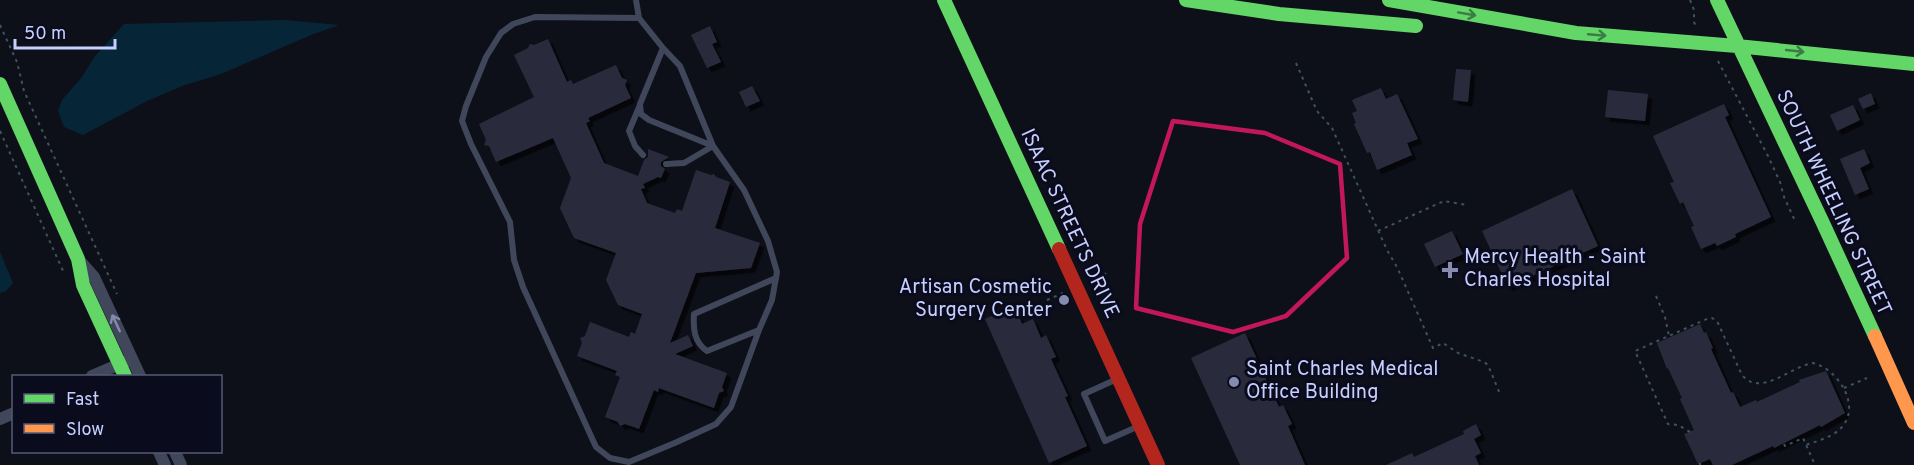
<svg xmlns="http://www.w3.org/2000/svg" width="1914" height="465" font-family="Overpass,sans-serif">
<style>
.water{fill:#062638}
.building{fill:#2a2c3c;filter:url(#shadow)}
.lines{fill:none;stroke-linecap:round;stroke-linejoin:round}
.path{stroke:#3e545a;stroke-width:2;stroke-dasharray:3 4.5;stroke-linecap:butt}
.lane{stroke:#41475a;stroke-width:6}
.street{stroke:#41475a;stroke-width:12}
.fast{stroke:#63d668;stroke-width:14}
.slow{stroke:#ff974d;stroke-width:14}
.jam{stroke:#b3261e;stroke-width:14}
.oneway{stroke:#3b7b46}
.oneway2{stroke:#848bac}
.marked{fill:none;stroke:#c2185b;stroke-width:4.5;stroke-linejoin:round}
.poi-dot{fill:#868cae;stroke:#0a0c1d;stroke-width:2}
.labels{text-anchor:middle;dominant-baseline:central;stroke-width:6;stroke-linejoin:round;paint-order:stroke}
.street-label{font-size:20px;fill:#c6cfff;stroke:#0a0c1d}
.poi-label{font-size:20px;fill:#c6cfff;stroke:#0a0c1d;text-anchor:start}
</style>
<defs>
<filter id="shadow"><feDropShadow dx="4.5" dy="4.5" stdDeviation="0" flood-color="#0009"/></filter>
</defs>
<rect width="100%" height="100%" fill="#0e1019"/>
<path class="water" d="M284,20L339,25L311,35L221,74L182,86L145,102L83,135L64,127L58,111L62,100L82,77L95,56L124,24Z
M0,252L13,283L6,291L0,293Z"/>
<path class="building" d="M710,26L717,42L712,44L721,62L707,68L691,35Z
M548,39L567,82L571,80L573,84L616,65L622,78L627,80L625,85L631,98L588,118L590,121L586,123L604,163L638,176L644,160L648,157V149L669,157L661,162V166L665,169L661,178L658,177L643,184L645,188L641,189L647,203L675,213L677,209L682,211L696,170L711,175L714,174L716,177L730,182L715,228L760,243L751,268L696,273L670,343L688,335L693,346L675,354L727,373L722,387L724,391L719,393L714,408L659,388L658,392L654,390L639,429L625,424L620,426L618,422L605,417L620,377L615,375L617,371L577,356L582,343L580,338L585,336L590,322L629,337L631,332L635,334L642,314L618,305L606,280L616,253L574,238L560,208L571,178L553,138L496,162L489,146L484,145L486,140L479,124L534,97L514,55L528,48L530,44L534,45Z
M1456,69L1471,70L1468,102L1453,100Z
M752,86L760,101L746,107L739,92Z
M1381,88L1386,99L1397,94L1418,139L1407,143L1412,155L1377,170L1370,152L1367,153L1354,124L1356,123L1352,113L1357,111L1352,100Z
M1608,90L1648,94L1645,121L1605,117Z
M1871,93L1875,104L1863,109L1858,99Z
M1724,104L1729,115L1725,117L1771,217L1735,234L1736,237L1717,246L1715,243L1701,249L1691,227L1694,226L1683,202L1680,204L1670,183L1674,182L1653,136Z
M1853,105L1860,120L1837,131L1830,115Z
M1864,149L1870,163L1860,168L1869,189L1855,195L1840,159Z
M1572,189L1598,246L1508,287L1482,231Z
M1452,231L1463,254L1435,267L1424,244Z
M1008,308L1012,316L1018,314L1022,324L1033,319L1041,338L1046,335L1056,357L1051,359L1068,396L1065,397L1087,446L1049,463L985,319Z
M1700,324L1704,333L1706,332L1713,348L1711,349L1731,393L1733,392L1740,407L1756,400L1757,402L1800,382L1799,380L1826,371L1845,413L1821,427L1820,425L1774,448L1773,446L1732,465H1713L1710,459L1698,464L1684,434L1694,430L1680,399L1682,398L1668,368L1667,369L1657,343Z
M1245,333L1279,407L1283,405L1292,424L1288,426L1305,465H1240L1191,358Z
M1476,424L1481,435L1474,439L1481,453L1475,456L1479,465H1386L1412,453L1414,457L1464,434L1463,431Z"/>
<g class="lines">
<path class="path" d="M1690,0L1694,10V22L1696,26
M0,25L17,62L24,91L117,294
M1718,61L1768,156L1780,182L1784,197L1796,223
M1296,63L1317,111L1332,128L1387,250L1397,267L1433,348L1443,343L1458,353L1484,362L1488,365L1500,394
M0,131L64,273
M1378,231L1444,201L1467,205
M1090,281L1109,272
M1656,296L1665,317L1669,336
M1047,300L1063,293
M1844,388L1867,378
M1690,432L1678,425L1668,424L1635,351L1709,318H1712L1717,321L1742,375C1761,398 1791,366 1813,363C1838,369 1863,407 1840,429C1832,437 1817,441 1806,445
M1784,444L1785,446L1803,438L1815,465
M1700,465V463"/>
<path class="lane" d="M636,0L639,18L663,48L680,66L713,146L744,190L768,241L777,272L772,300L759,330L707,351C694,342 693,329 694,314L776,278
M639,18L535,17L513,24L501,33L486,57L466,106L462,121L471,144L510,222L514,260L523,287L596,447L610,458L629,462L677,442L716,424L731,407L759,330
M663,48L640,104L641,114L649,120L713,146
M640,105L629,131L635,146L643,155
M666,164L684,163L713,146
M1117,379L1084,394L1105,441L1139,426"/>
<path class="street" d="M78,259L94,277L140,376
M92,376L127,361
M0,419L14,413
M159,452L165,465
M175,452L181,465"/>
<path class="fast" d="M944,0L1059,249
M1186,0L1279,14L1416,26
M1389,0L1576,33L1737,46
M1717,0L1822,221L1875,336
M1737,46L1914,64
M0,84L78,259L83,285L125,376"/>
<path class="slow" d="M1875,336L1914,423"/>
<path class="jam" d="M1059,249L1158,465"/>
</g>
<defs><path id="oneway-shaft" d="M-6 0H5M1.5-3L5.5 0L1.5 3" fill="none" stroke-width="1.6" stroke-linecap="round" stroke-linejoin="round" transform="scale(1.5)"/></defs>
<g class="oneway">
<use href="#oneway-shaft" transform="translate(1467 14) rotate(10)"/>
<use href="#oneway-shaft" transform="translate(1597 35) rotate(5)"/>
<use href="#oneway-shaft" transform="translate(1795 51) rotate(6)"/>
</g>
<use class="oneway2" href="#oneway-shaft" transform="translate(116 323) rotate(-115)"/>
<path class="marked" d="M1173,121L1265,133L1340,164L1347,258L1286,316L1233,332L1136,308L1140,224Z"/>
<g class="poi-dot">
<path d="M1447 261h6v6h6v6h-6v6h-6v-6h-6v-6h6z"/>
<circle cx="1064" cy="300" r="6"/>
<circle cx="1234" cy="382" r="6"/>
</g>
<g class="labels">
<g class="street-label">
<text transform="translate(1833 203) rotate(65)">SOUTH WHEELING STREET</text>
<text transform="translate(1069 224) rotate(65)">ISAAC STREETS DRIVE</text>
</g>
<g class="poi-label">
<text x="1464" y="258">Mercy Health - Saint<tspan x="1464" dy="23">Charles Hospital</tspan></text>
<text x="1052" y="288" text-anchor="end">Artisan Cosmetic<tspan x="1052" dy="23">Surgery Center</tspan></text>
<text x="1246" y="370">Saint Charles Medical<tspan x="1246" dy="23">Office Building</tspan></text>
</g>
</g>
<rect x="12" y="375" width="210" height="78" fill="#0a0c1d" stroke="#555a77" stroke-width="1.5"/>
<rect x="24" y="394" width="30" height="9" fill="#63d668" stroke="#555a77" stroke-width="1.5"/>
<text x="66" y="405" font-size="18" fill="#c6cfff">Fast</text>
<rect x="24" y="424" width="30" height="9" fill="#ff974d" stroke="#555a77" stroke-width="1.5"/>
<text x="66" y="435" font-size="18" fill="#c6cfff">Slow</text>
<path d="M15 39v9h100v-9" fill="none" stroke="#c6cfff" stroke-width="3"/>
<text x="24" y="39" font-size="18" fill="#c6cfff" stroke="#0a0c1d" stroke-width="4.5" paint-order="stroke">50 m</text>
</svg>
